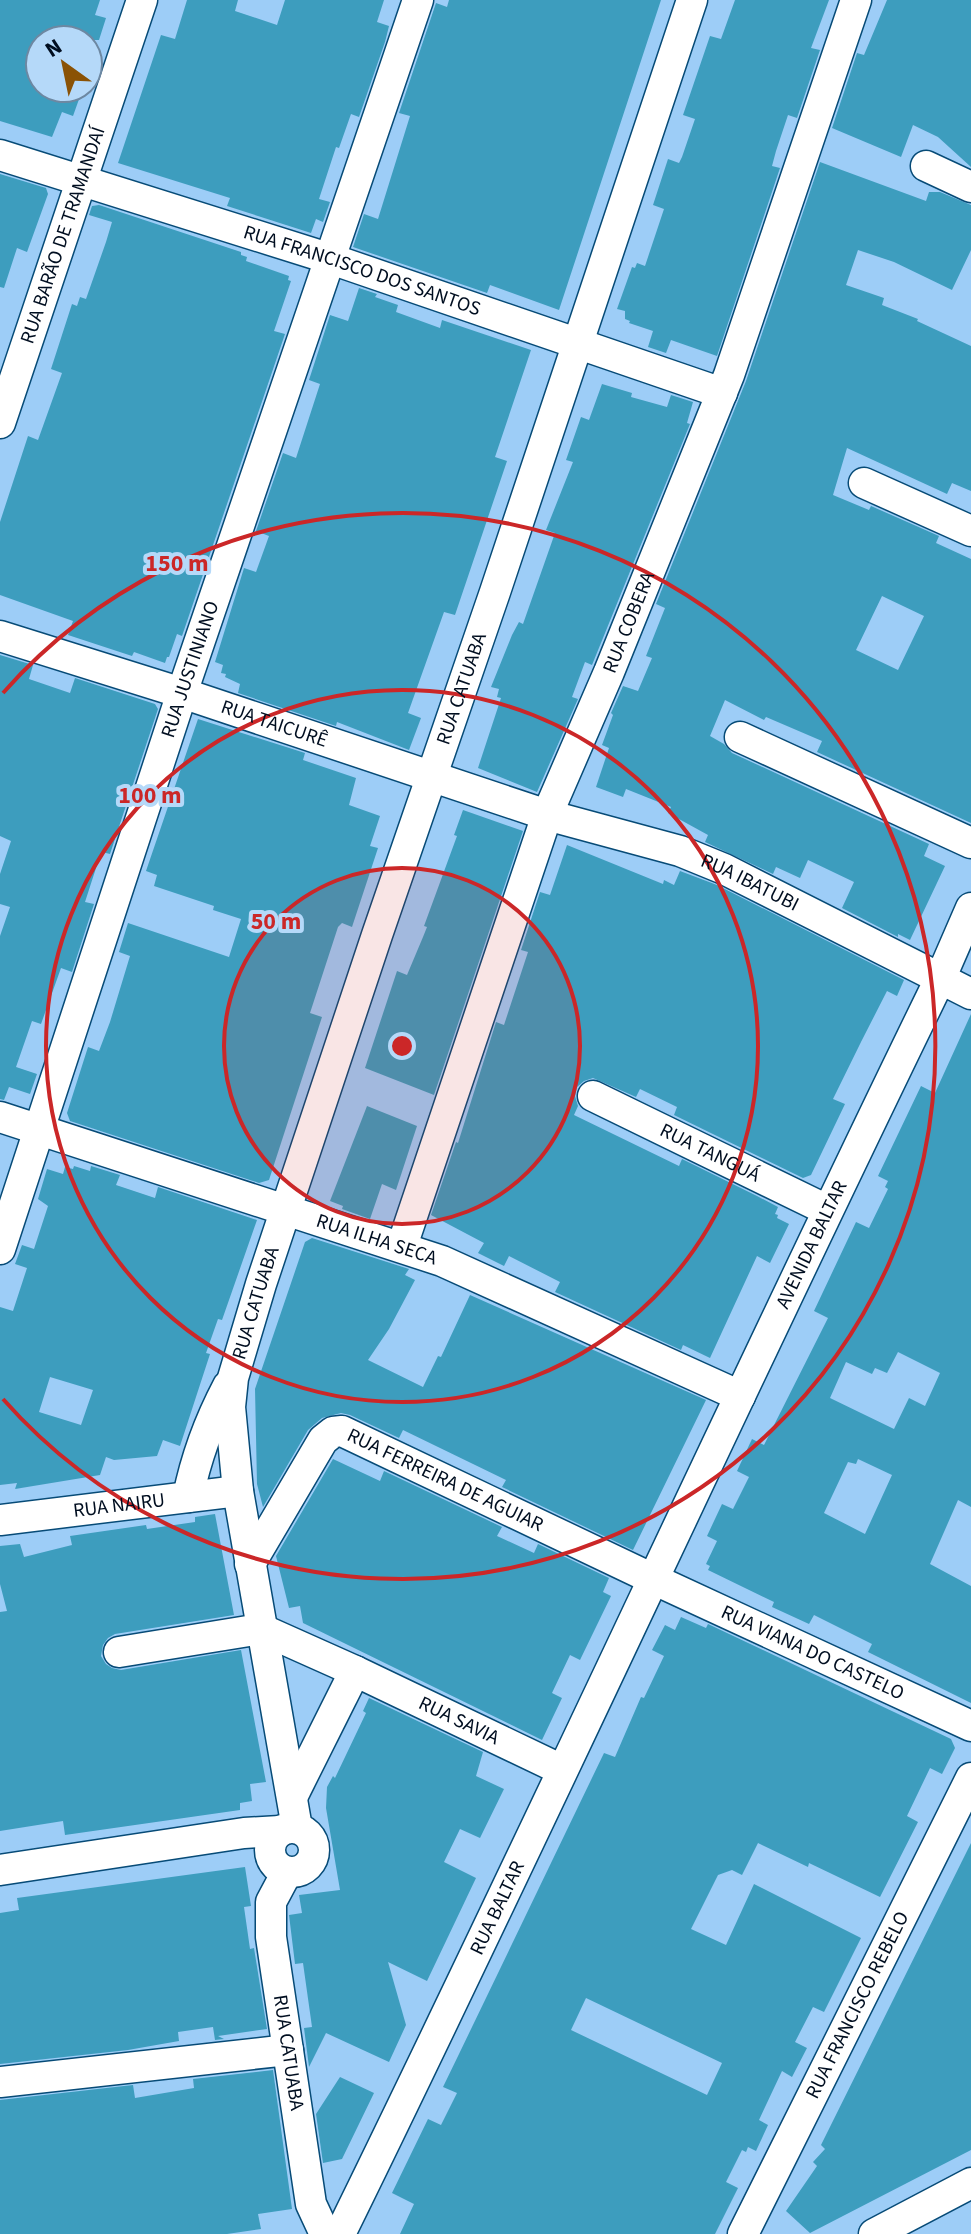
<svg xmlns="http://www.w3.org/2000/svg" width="971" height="2234" font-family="'Source Sans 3',sans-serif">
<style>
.building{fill:#3d9dbe;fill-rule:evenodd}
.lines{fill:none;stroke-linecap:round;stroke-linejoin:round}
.minor-casing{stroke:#074b77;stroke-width:33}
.minor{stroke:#fff;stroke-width:30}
.ring{fill:none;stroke:#cb2728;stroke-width:4}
.labels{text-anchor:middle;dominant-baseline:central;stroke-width:8;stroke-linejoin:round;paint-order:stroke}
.street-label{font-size:20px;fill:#000e20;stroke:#b5d9f9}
.centre{fill:#cb2728;stroke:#b5d9f9;stroke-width:4}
.ring-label{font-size:24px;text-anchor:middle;font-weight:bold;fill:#cb2728;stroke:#b5d9f9;stroke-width:8;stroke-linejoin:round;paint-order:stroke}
</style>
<rect width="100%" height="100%" fill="#9dcdf7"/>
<path class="building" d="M0,0H100L95,15L106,18L99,40H40V88H83L73,116L62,112L52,137L0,121Z
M187,0H238L235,11L277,25L285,0H384L377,22L389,26L385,42L359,117L351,114L339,148L336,147L319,199L330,202L323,222L316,219L311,233L227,206L230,198L118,163L161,35L175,39Z
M449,0H661L559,310L490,285L487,293L353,247L364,214L378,219L410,116L399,113L436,3L447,7Z
M735,0H829L811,48L820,50L797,118L788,115L776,151L772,166L780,168L717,356L671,340L666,353L648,347L653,331L629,323L630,321L625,319V311L617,309L632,267L635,268L637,263L645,266L664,209L653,205L668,159L679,163L682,157L695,119L683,115L710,36L721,39Z
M887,0H971V167L938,137L913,125L901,157L832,128L857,53L864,55Z
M820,162L926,201L929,192H940L971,205V250L952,290L894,262L858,250L846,285L884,298L882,305L918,319L917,321L971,346V491L952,483L947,494L847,448L833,495L869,510L871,506L939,536L936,543L971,559V823L817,752L822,741L766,717L764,720L725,700L710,736L724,744L732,753L929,844L924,856L945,866L910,940L898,934V937L842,908L854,882L808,860L800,878L776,867L773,874L705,842L708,835L668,813L671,807L626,789L623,797L596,787L609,748L602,745L613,715L611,713L623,686L638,691L652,658L646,656L665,608L656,604L746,381ZM882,596L924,616L898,670L856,650Z
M0,174L46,188L48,194L27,252L17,248L4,288L0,287Z
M99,205L241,252V255L247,257L246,261L289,276L288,280L291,281L274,331L285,334L182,636L177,634L169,657H167L165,663L134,652L132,656L68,635L73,621L0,595V522L28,436L38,440L62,373L51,369L72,304L77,306L80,297L86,299L106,242L112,222L89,215L92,206Z
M359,288L377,294L375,297L398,305L396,312L440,328L442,320L531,350L495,457L507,461L455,615L444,612L408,713L421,718L409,750L337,722L336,726L238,693L240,684L225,677L226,674L221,673L223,665L215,662L244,568L256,572L269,536L256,531L283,453L296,458L320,384L309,380L330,315L348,321Z
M602,384L632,393L631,397L667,407L671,395L693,402L687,423L690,424L592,665L585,662L572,697L578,699L537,792L478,768L501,698L497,697L499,689L491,687L512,635L519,622L523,624L555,533L546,530L573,462L566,460L581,417L589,420Z
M0,655L33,665L29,679L70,693L75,678L155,704L158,709L110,854L102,852L96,868L85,902L94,904L72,972L61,968L41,1024L32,1021L16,1067L37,1074L30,1094L9,1087L4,1100L0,1099V936L10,907L0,904V874L11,841L0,836Z
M198,719L305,753L303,760L356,778L349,805L380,816L370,846L378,848L352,927L342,923L338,927L310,1013L322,1017L269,1180L259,1183L70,1121L67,1113L88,1047L99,1051L110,1022L130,956L119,952L128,923L229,957L241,919L213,910L214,906L154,886L157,875L146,871Z
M463,810L523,831L434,1095L365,1068L397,971L407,975L423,937L427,927L424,926L457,836L454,835Z
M567,845L663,884L664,880L674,885L680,871L717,885L904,980L897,996L887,991L861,1042L833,1099L845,1104L811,1175L803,1178L674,1115L677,1107L640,1089L636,1097L593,1078L584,1081L577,1087L575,1096L578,1106L574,1115L679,1166L682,1159L757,1196L778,1207L775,1214L778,1215L777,1218L789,1224L770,1263L757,1256L710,1358L683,1345L681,1350L555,1292L560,1282L509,1256L504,1266L478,1253L484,1243L431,1215L456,1142L458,1143L496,1022L504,1025L528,952L521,950L540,892L550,895Z
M971,1014V1507L958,1500L930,1564L971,1586V1703L868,1652L872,1644L814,1615L809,1624L772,1607L774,1602L708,1570L710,1566L706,1564L717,1541L707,1536L722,1504L733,1509L749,1477L737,1471L752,1439L764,1445L828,1318L814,1311L856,1222L869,1228L888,1189L885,1187L888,1181L878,1176L921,1086L935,1093ZM898,1352L940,1373L925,1406L909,1398L894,1429L830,1398L846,1362L872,1374L875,1368L887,1373ZM858,1459L892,1475L865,1534L824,1513L848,1462L856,1464Z
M367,1106L417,1126L396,1190L382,1184L370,1219L342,1209L343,1206L330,1201Z
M74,1166L90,1171L91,1166L120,1175L116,1185L155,1198L158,1187L257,1220L222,1320L218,1319L206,1353L210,1354L180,1446L163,1440L157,1456L114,1460L106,1457L100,1475L15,1489L17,1483L0,1485V1307L13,1311L27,1268L15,1264L22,1245L34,1249L48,1206L38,1199L47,1169L63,1174L65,1167L73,1169ZM50,1377L93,1390L81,1425L39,1412Z
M312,1238L409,1269L405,1275L415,1280L389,1329L368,1360L423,1387L438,1356L441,1357L470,1295L706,1400L633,1550L502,1487L506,1480L403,1430L399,1438L350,1415L341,1413L322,1418L308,1430L263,1507L257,1484L255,1389L305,1242Z
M333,1459L380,1481L384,1471L502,1527L497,1536L534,1553L538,1544L609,1578L603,1592L611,1596L580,1660L570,1655L552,1693L562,1698L542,1740L303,1623L300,1606L289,1608L276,1556Z
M215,1514L234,1615L115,1634L108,1638L103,1645L101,1656L106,1664L112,1668L121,1670L241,1650L266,1782L250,1784L252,1801L240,1803V1810L65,1835L63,1821L0,1831V1612L7,1611L0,1584V1546L20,1544L24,1557L72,1545L70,1536L146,1525L147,1529L195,1522V1517Z
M681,1617L706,1628L708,1624L951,1739L955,1748L942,1774L930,1768L907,1816L918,1822L880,1897L809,1863L808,1867L758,1843L742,1875L732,1870L718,1875L691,1929L726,1945L754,1884L861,1938L824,2012L813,2007L795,2042L807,2048L792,2077L782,2071L759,2120L768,2125L756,2151L748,2147L746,2152L742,2150L726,2182L738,2188L715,2234H400L414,2204L392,2193L428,2119L441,2125L457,2093L443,2087L459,2054L604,1753L615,1757L641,1697L644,1698L664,1656L652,1650L665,1625L675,1630ZM586,1998L722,2063L707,2095L571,2030Z
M369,1698L483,1752L476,1776L504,1789L480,1838L460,1829L444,1862L476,1878L427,1981L388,1962L406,2025L389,2062L326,2033L309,2067L304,2028L312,2027L303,1963L295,1964L289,1915L302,1913L299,1895L340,1890L326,1808L327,1787L333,1776L335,1778L366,1713L363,1711Z
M971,1843V2150L810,2233L786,2211L817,2166L813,2162L825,2149L821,2145Z
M245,1867L251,1906L244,1907L250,1949L254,1948L267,2029L218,2036L224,2039L215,2040L213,2027L178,2032L179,2041L128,2050L0,2064V1913L19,1910L17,1898Z
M273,2070L292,2209L258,2214L261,2229L227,2234H0V2100L133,2085L135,2098L194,2088L193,2079Z
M340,2077L374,2093L342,2159L323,2163L316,2114Z"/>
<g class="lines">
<g class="minor-casing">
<g id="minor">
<path id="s1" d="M0,155L331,259L722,393"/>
<path d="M926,166L971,187"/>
<path id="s2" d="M0,423L142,0"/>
<path d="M864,483L971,531"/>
<path id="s3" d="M0,636L182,693L547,815L680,851L724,869L971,994"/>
<path d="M740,737L971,843"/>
<path id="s4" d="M593,1096L827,1210"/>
<path id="s5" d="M0,1117L442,1261L740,1396"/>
<path id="s6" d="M402,1246L547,815L609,672L729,375L856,0"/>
<path id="s7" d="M0,1249L182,693L418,0"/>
<path d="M188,1497C196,1457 209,1422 228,1386"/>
<path id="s8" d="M0,1520L238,1491"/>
<path id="s9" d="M250,1564L323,1440L333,1432L342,1431L653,1579L971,1726"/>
<path id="s10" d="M119,1652L261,1629L355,1671L562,1770"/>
<path d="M293,1795L355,1671"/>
<path id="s11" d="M297,1828L238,1491L230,1407L233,1378L261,1284L377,935L495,592L692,0"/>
<circle cx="292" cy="1850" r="22"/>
<path d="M0,1870L244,1833L280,1831"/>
<path id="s12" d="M287,1872L271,1902V1937L311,2204L325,2234"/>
<path d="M0,2082L288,2050"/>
<path id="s13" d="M340,2234C545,1817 737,1394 941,977L971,908"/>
<path id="s14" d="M743,2234L971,1778"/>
<path d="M874,2234L971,2183"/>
</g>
</g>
<use href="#minor" class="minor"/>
</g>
<circle cx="402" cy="1046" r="178" fill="#cb2728" fill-opacity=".12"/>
<g class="ring">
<circle cx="402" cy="1046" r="178"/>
<circle cx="402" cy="1046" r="356"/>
<path d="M3 693A533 533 0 1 1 3 1399"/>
</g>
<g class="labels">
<g class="street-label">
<text stroke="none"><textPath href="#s2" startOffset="198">RUA BARÃO DE TRAMANDAÍ</textPath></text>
<text stroke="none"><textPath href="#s1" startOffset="380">RUA FRANCISCO DOS SANTOS</textPath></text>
<text stroke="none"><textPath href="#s6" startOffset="664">RUA COBERA</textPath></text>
<text stroke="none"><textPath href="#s7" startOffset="610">RUA JUSTINIANO</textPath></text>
<text stroke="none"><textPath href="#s11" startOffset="1182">RUA CATUABA</textPath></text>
<text stroke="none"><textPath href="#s3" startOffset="288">RUA TAICURÊ</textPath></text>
<text stroke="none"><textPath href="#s3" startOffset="790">RUA IBATUBI</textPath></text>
<text stroke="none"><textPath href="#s4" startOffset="130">RUA TANGUÁ</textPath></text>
<text stroke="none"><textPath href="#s5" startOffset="396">RUA ILHA SECA</textPath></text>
<text stroke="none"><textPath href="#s13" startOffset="1096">AVENIDA BALTAR</textPath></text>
<text stroke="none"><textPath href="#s11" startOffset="534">RUA CATUABA</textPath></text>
<text stroke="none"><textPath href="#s9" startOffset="280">RUA FERREIRA DE AGUIAR</textPath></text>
<text stroke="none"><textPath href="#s8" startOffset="120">RUA NAIRU</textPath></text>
<text stroke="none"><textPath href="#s9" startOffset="686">RUA VIANA DO CASTELO</textPath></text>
<text stroke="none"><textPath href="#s10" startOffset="362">RUA SAVIA</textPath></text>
<text stroke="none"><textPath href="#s13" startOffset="362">RUA BALTAR</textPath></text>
<text stroke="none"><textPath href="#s14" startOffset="256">RUA FRANCISCO REBELO</textPath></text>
<text stroke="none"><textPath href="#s12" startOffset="186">RUA CATUABA</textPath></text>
</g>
</g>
<circle cx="402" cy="1046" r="12" class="centre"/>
<g class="ring-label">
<text x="177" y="571">150 m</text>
<text x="150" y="803">100 m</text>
<text x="276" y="929">50 m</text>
</g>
<g transform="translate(64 64) rotate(327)"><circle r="38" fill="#b5d9f9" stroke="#6d88a2" stroke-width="2"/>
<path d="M0-6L14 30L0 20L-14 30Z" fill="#8a5205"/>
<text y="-12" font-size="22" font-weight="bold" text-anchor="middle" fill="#000e20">N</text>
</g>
</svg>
